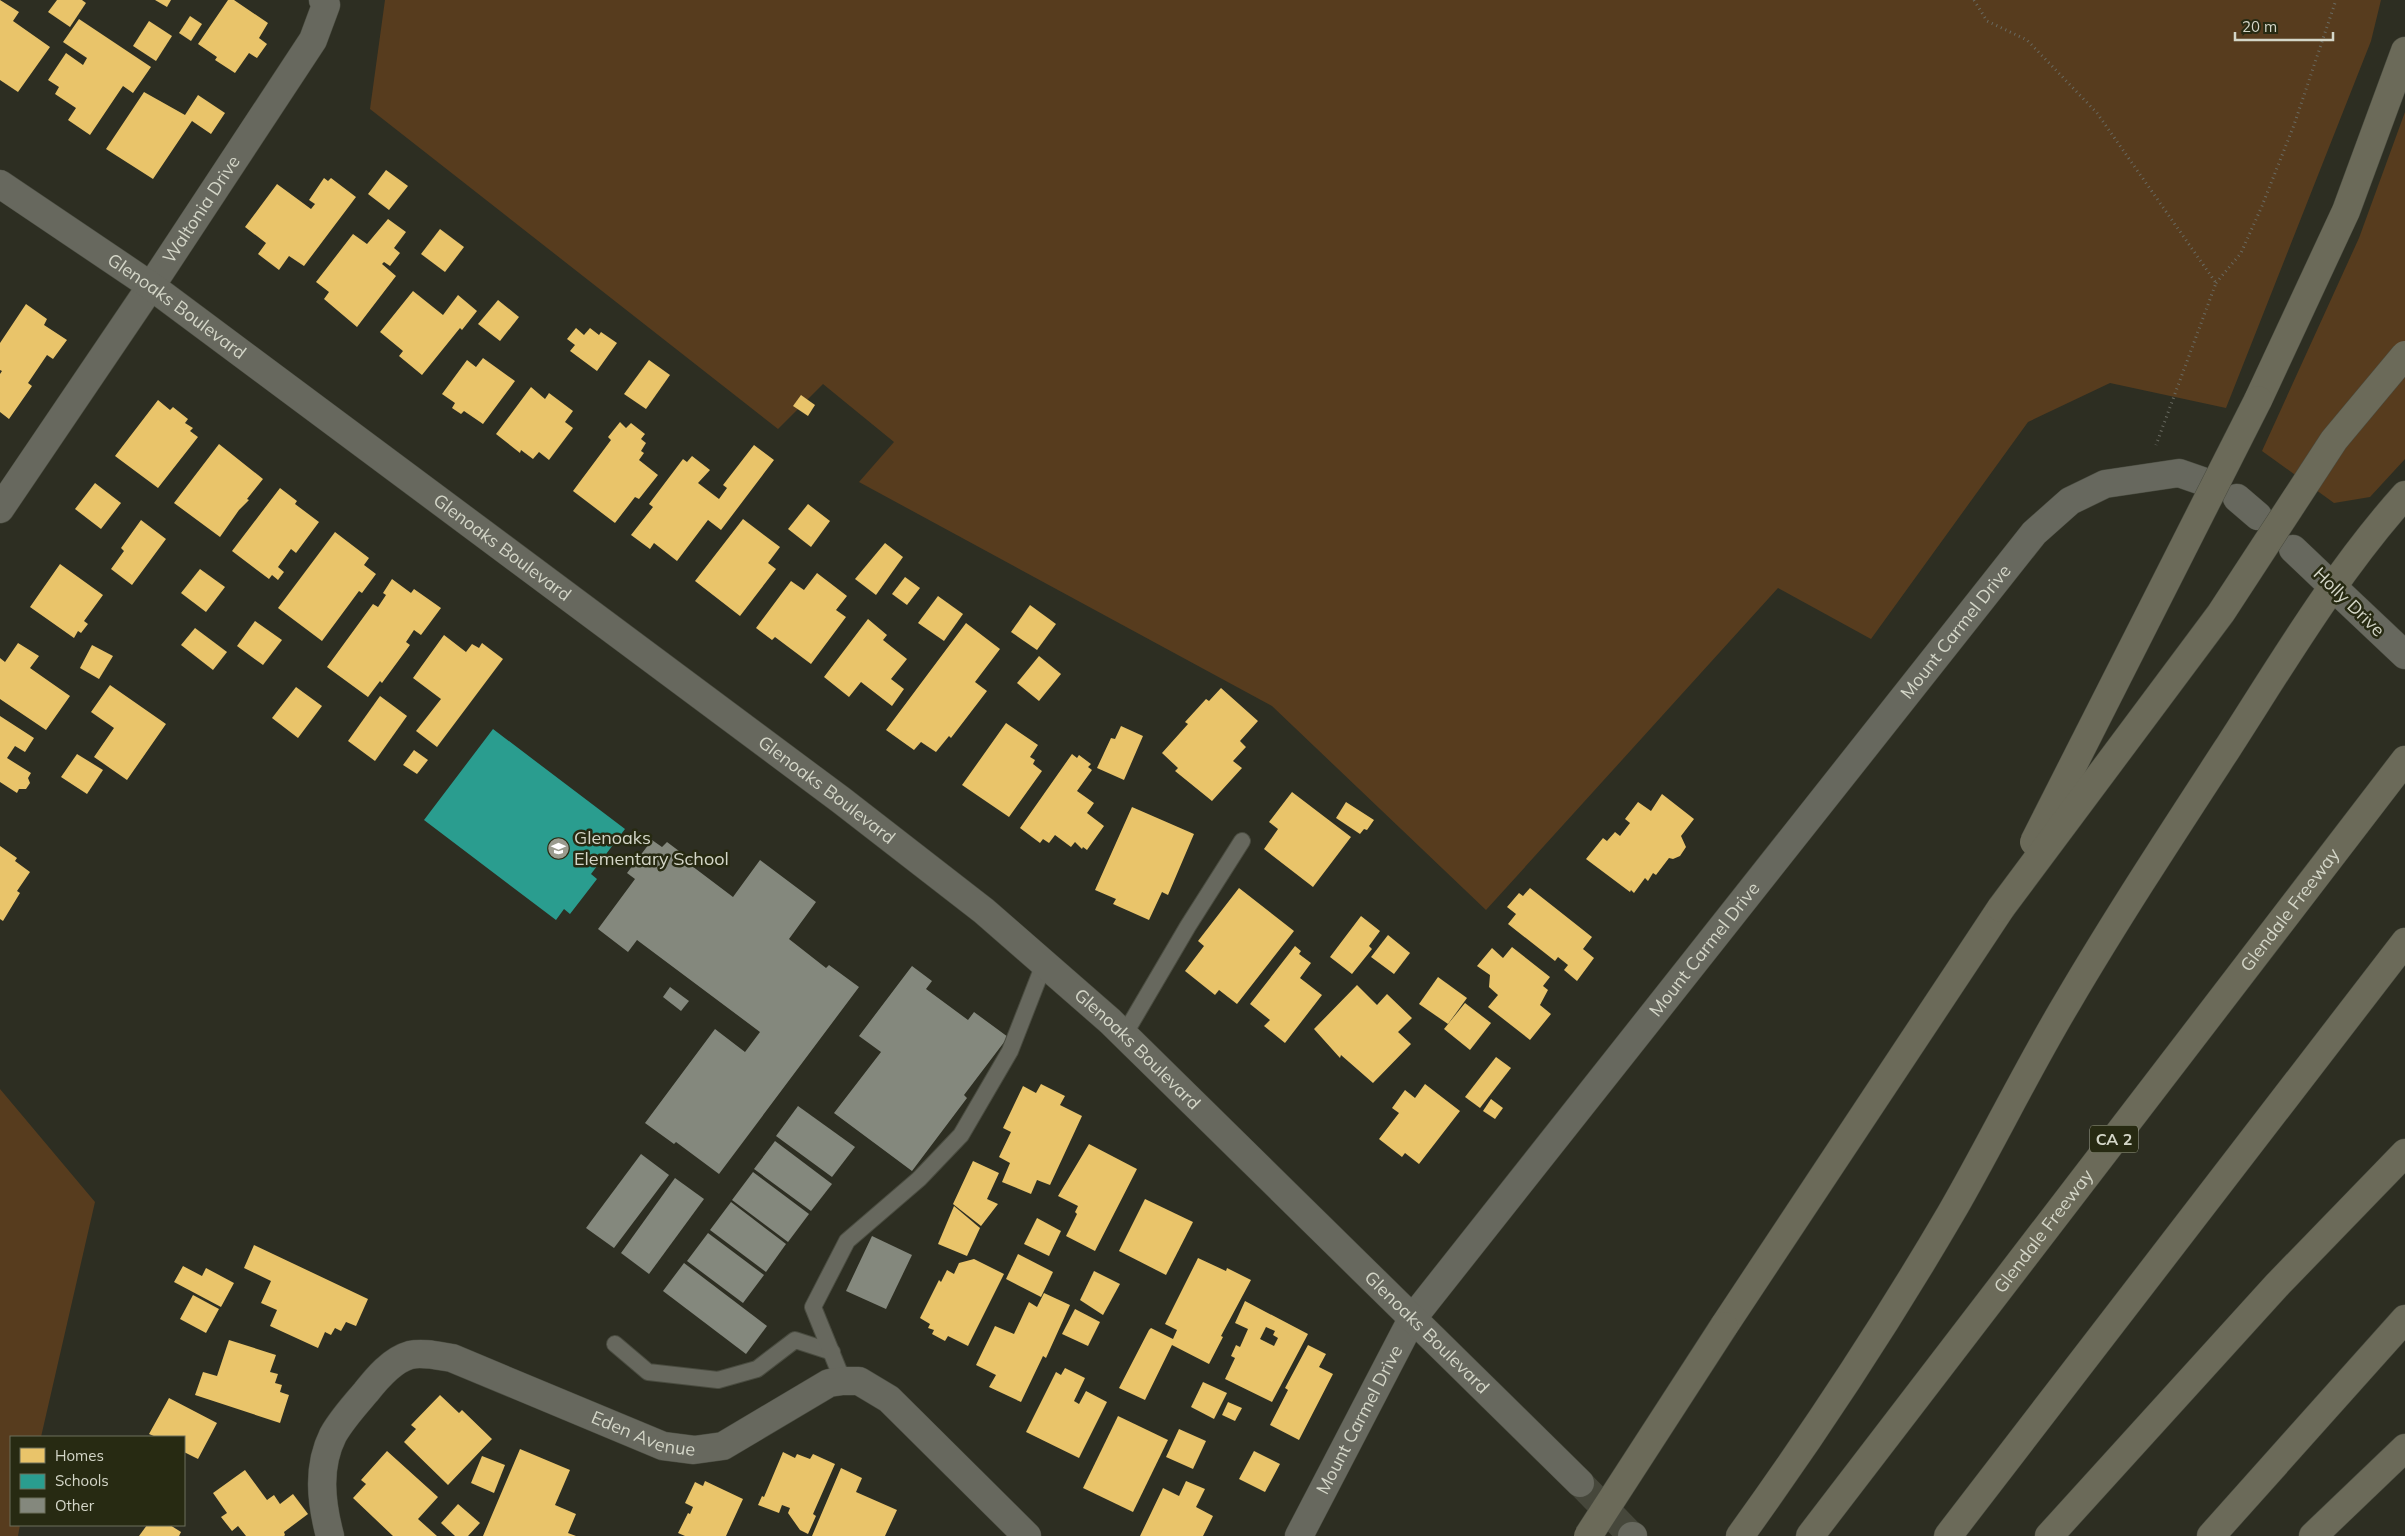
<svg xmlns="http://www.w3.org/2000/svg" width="2405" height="1536" viewBox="0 0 2405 1536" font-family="Mulish,sans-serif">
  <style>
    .green { fill: #573c1e }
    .homes { fill: #e9c46a; fill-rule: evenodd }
    .schools { fill: #2a9d8f }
    .building { fill: #84887d }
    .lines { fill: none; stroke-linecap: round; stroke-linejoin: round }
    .tertiary-tunnel { stroke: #46473b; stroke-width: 28; stroke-dasharray: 28 14; stroke-linecap: butt }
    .service-casing { stroke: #4a4c40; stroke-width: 18 }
    .minor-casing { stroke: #4a4c40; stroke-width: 29 }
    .tertiary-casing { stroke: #4a4c40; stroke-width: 29 }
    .secondary-casing { stroke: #4a4c40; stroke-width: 29 }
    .motorway-casing { stroke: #4a4c40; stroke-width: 29 }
    .path { stroke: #696a61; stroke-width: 3; stroke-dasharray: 1 4; stroke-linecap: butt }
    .service { stroke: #67685e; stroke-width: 16 }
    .minor { stroke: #67685e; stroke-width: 28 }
    .tertiary { stroke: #67685e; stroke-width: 28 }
    .secondary { stroke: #67685e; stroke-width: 28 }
    .motorway { stroke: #6b6a59; stroke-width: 28 }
    .motorway-bridge-casing { stroke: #4a4c40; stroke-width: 29; stroke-linecap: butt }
    .motorway-bridge { stroke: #6b6a59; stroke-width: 28 }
    .labels { text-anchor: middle; stroke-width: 5; stroke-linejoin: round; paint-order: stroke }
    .shield { fill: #272a12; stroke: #a0a291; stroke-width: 1 }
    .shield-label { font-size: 16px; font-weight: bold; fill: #d4d6c8 }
    .street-label { font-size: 18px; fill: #d4d6c8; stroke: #272a12 }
    .poi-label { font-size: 18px; fill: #d4d6c8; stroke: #272a12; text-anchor: start }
  </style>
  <rect width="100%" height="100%" fill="#2d2e22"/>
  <!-- green -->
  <g class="green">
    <polygon points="385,0 2381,0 2371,41 2226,408 2110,383 2028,422 1871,639 1778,588 1486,910 1272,706 859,482 894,442 823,384 778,429 370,109"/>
    <polygon points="2405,112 2405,459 2370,497 2334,503 2262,451 2359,238"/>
    <polygon points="0,1089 95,1202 41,1437 11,1437 11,1525 20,1525 18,1536 0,1536"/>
  </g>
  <!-- homes -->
  <g class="homes">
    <polygon points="0,0 19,12 13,21 50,47 18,92 0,80"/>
    <polygon points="57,0 82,0 86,3 70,27 48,12"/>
    <polygon points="155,0 171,0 167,7"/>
    <polygon points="228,0 234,0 268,23 259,38 267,44 257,58 249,53 235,73 215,60 217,57 198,44"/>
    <polygon points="190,16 202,24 191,41 179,33"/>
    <polygon points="79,19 151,67 133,93 123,86 90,135 68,120 76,108 55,94 59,87 48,80 66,53 83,65 87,58 63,42"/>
    <polygon points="149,21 172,36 156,61 133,46"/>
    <polygon points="144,92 185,115 198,95 225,113 211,134 192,121 153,179 106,149"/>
    <polygon points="386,170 408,186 389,210 368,194"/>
    <polygon points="324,178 328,181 331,178 356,197 304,266 289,256 279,270 258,254 266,243 245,227 277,184 311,209 315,204 309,200"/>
    <polygon points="388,219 406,232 394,248 400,253 390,266 384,262 382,264 396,276 357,327 324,299 329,292 316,282 353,234 367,244"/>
    <polygon points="440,229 464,247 445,272 421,254"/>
    <polygon points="413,291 443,315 458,295 477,311 462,330 460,328 422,375 399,356 403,351 380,332"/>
    <polygon points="498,300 519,317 500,341 478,324"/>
    <polygon points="26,304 47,319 44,325 67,340 53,359 47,355 28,383 32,386 9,419 0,412 0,374 2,371 0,370 0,343"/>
    <polygon points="576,328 584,335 590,328 599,335 601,332 617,343 597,371 570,351 575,345 567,339"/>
    <polygon points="483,358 515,381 483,424 464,411 461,414 452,408 455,403 442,394 467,360 476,367"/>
    <polygon points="649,360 670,375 646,409 624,394"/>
    <polygon points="531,387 545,399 549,393 573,411 565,422 573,428 549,460 539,452 533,459 521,450 520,453 496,434"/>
    <polygon points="801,395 815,405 808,416 793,406"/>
    <polygon points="158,400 170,410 173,407 188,419 185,423 193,428 190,431 198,437 158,488 115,456"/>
    <polygon points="620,422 626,428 631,423 645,434 641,439 646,443 641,451 644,453 639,460 658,475 639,499 635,497 615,523 573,491 611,440 608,437"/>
    <polygon points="219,444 263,479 247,499 249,500 239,510 220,537 174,503"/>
    <polygon points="754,445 774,460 721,530 708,520 677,561 654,543 650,549 631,535 653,507 649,504 683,459 687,462 692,456 710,470 698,483 719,499 727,488 723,485"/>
    <polygon points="95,483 121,503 101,529 75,509"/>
    <polygon points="280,488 297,501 295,504 319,522 296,553 291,549 278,567 284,572 278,580 272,575 269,579 232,551"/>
    <polygon points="808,504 830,521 811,547 788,529"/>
    <polygon points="743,519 780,547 768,563 776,569 740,616 695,581"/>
    <polygon points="141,520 166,539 132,585 111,569 124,551 121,548"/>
    <polygon points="335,532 369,558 364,565 376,574 362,593 359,591 322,641 278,608"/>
    <polygon points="885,543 903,557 876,595 855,579"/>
    <polygon points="60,564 103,595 84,621 88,624 81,633 78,631 74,638 30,607"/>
    <polygon points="200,569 225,587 206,612 181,593"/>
    <polygon points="817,573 847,596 836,610 846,617 811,664 775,637 772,640 756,628 791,581 804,590"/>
    <polygon points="905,577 920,588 907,605 892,594"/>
    <polygon points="392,579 411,593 414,589 441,608 421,635 414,630 406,642 410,645 382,683 380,681 368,697 327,667 373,604 378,607 386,595 383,593"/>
    <polygon points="938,596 963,614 944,641 918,623"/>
    <polygon points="1030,605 1056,624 1037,650 1011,632"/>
    <polygon points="868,619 887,635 883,640 907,659 891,679 904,689 892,706 861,682 849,697 824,677"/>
    <polygon points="255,621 282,640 263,665 237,646"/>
    <polygon points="966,623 1000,649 975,682 987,691 951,738 949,736 936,752 921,742 914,750 886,730"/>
    <polygon points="195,628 227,652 213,670 181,645"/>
    <polygon points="444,635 466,652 472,644 479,648 482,643 503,659 437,747 416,731 441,699 413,678"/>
    <polygon points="18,643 39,656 30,668 70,696 46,730 0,699 0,658 5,662"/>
    <polygon points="92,645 113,656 99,679 80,668"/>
    <polygon points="1039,656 1061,674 1039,701 1017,683"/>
    <polygon points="110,685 166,724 127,780 94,757 114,728 91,712"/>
    <polygon points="296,687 322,706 298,738 272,718"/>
    <polygon points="1221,688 1258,721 1240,741 1246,747 1233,761 1242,768 1212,801 1175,771 1178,768 1162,753 1188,724 1185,722 1206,699 1209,701"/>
    <polygon points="380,696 407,716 375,761 348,741"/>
    <polygon points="0,716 34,738 25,752 15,746 7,758 31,773 28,778 30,783 26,789 19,789 17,793 0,782"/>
    <polygon points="1006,723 1038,745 1030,757 1035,760 1033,764 1042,771 1009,817 962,785"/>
    <polygon points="1121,726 1143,736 1124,780 1097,768 1111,738 1115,739"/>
    <polygon points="414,750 428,760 417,774 403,765"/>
    <polygon points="77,754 103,770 87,794 61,777"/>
    <polygon points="1072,754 1077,758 1079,755 1091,764 1088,767 1092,770 1077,791 1094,803 1087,813 1104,826 1087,850 1083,847 1082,849 1075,842 1071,847 1055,835 1049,843 1043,839 1040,843 1020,828"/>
    <polygon points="1292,792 1351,837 1313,887 1264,849 1278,829 1269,822"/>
    <polygon points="1662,794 1694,819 1681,836 1686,847 1680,856 1673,859 1669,858 1656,875 1653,873 1648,881 1645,878 1634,893 1631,890 1630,892 1586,859 1603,838 1607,841 1615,832 1620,836 1630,823 1625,819 1638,802 1651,811"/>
    <polygon points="1346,802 1374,820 1367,830 1364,829 1360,834 1336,818"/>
    <polygon points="1132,807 1194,834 1168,895 1162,892 1149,920 1113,904 1116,899 1095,890"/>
    <polygon points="0,846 17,858 15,861 30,872 17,891 20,893 3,921 0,919"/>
    <polygon points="1239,888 1294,931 1237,1004 1219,990 1215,995 1185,971 1204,946 1198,941"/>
    <polygon points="1530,888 1592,937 1583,949 1594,958 1577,981 1564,970 1568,965 1558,957 1555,961 1508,924 1516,914 1507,907 1519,893 1523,896"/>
    <polygon points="1361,916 1380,931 1369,946 1372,949 1352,974 1330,957"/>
    <polygon points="1388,935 1410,953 1394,974 1371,957"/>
    <polygon points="1295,946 1301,951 1299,954 1311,963 1300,978 1322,995 1285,1043 1264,1026 1270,1020 1250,1004"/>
    <polygon points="1512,947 1550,977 1543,986 1548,990 1540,1005 1551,1014 1530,1040 1488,1007 1498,995 1489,987 1490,975 1477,966 1492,948 1503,958"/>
    <polygon points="1438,977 1467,998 1448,1024 1419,1004"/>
    <polygon points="1357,985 1377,1005 1387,994 1412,1018 1398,1032 1411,1044 1373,1083 1341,1055 1340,1058 1314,1029"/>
    <polygon points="1465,1003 1491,1023 1470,1050 1444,1029"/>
    <polygon points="1496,1057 1511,1068 1480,1108 1465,1097"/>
    <polygon points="1041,1084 1065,1096 1060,1105 1082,1116 1050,1185 1037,1180 1031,1194 1002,1182 1010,1163 999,1157 1011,1132 1003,1128 1023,1086 1036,1093"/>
    <polygon points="1425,1084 1460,1111 1419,1164 1405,1153 1402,1157 1379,1139 1399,1113 1392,1108 1405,1090 1415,1098"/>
    <polygon points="1491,1099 1503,1108 1495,1119 1483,1111"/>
    <polygon points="1089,1144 1137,1169 1095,1251 1066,1236 1077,1214 1075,1212 1078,1206 1058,1196"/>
    <polygon points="973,1161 999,1173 987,1199 998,1204 981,1226 953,1204"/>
    <polygon points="1145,1199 1193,1222 1166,1275 1119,1251"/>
    <polygon points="954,1206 980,1228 967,1256 938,1244"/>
    <polygon points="1037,1218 1061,1231 1049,1256 1024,1244"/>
    <polygon points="254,1245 368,1299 356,1326 346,1322 341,1331 335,1328 331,1335 325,1332 318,1348 270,1326 277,1310 261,1303 271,1281 244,1268"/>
    <polygon points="1018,1254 1053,1272 1041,1297 1006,1279"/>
    <polygon points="1198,1258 1226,1271 1227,1268 1251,1280 1221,1336 1223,1337 1209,1364 1172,1345 1145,1400 1119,1388 1149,1330 1151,1328 1173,1339 1177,1330 1165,1324"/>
    <polygon points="974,1259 1004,1274 968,1346 948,1336 945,1341 932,1334 934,1330 928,1328 930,1324 920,1318 939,1280 941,1282 947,1270 954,1274 959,1263"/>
    <polygon points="183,1266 202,1276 206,1268 234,1283 221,1307 174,1282"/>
    <polygon points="1094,1271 1120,1284 1103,1315 1080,1300"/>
    <polygon points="1044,1293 1070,1305 1046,1358 1043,1356 1021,1402 989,1387 996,1375 976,1365 995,1326 1014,1334 1029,1302 1037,1307"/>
    <polygon points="193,1295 219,1309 206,1333 180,1319"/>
    <path d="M1245,1301L1308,1334L1272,1402L1225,1379L1235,1358L1231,1356L1236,1345L1240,1347L1248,1329L1235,1323ZM1266,1327L1275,1331L1273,1335L1278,1338L1274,1346L1260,1339Z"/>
    <polygon points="1075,1309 1100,1322 1088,1346 1062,1334"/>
    <polygon points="229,1340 276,1355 270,1372 278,1374 275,1383 282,1385 280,1392 289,1395 280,1423 195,1395 203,1372 217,1376"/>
    <polygon points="1308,1345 1326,1354 1319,1367 1333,1374 1299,1440 1270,1425 1288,1390 1285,1388"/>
    <polygon points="1065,1368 1085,1378 1074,1401 1079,1404 1086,1391 1107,1402 1079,1458 1026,1432 1056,1372 1061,1375"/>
    <polygon points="1203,1382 1227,1393 1214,1419 1191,1407"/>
    <polygon points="440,1395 459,1413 462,1410 492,1439 448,1485 404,1442 416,1429 411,1425"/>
    <polygon points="169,1398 217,1423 198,1459 184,1452 184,1437 156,1437 149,1434"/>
    <polygon points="1228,1402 1242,1408 1235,1421 1222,1415"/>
    <polygon points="1118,1416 1168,1440 1133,1512 1083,1488"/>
    <polygon points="1179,1429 1206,1441 1193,1469 1166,1457"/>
    <polygon points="520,1449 570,1470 555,1505 576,1514 568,1533 576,1536 483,1536"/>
    <polygon points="387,1451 438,1497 418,1519 437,1536 393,1536 353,1498 366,1484 361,1480"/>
    <polygon points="1254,1451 1280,1464 1265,1492 1239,1479"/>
    <polygon points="783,1452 795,1458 797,1454 810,1459 813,1454 835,1464 813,1514 816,1516 808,1534 800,1530 788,1513 790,1508 782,1505 779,1513 758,1505 762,1496 764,1497"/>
    <polygon points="482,1456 505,1465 494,1493 471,1483"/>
    <polygon points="841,1468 862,1478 856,1492 897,1510 885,1536 812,1536"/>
    <polygon points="245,1470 267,1500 274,1495 280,1504 293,1494 308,1514 284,1532 285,1535 284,1536 246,1536 238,1526 232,1531 221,1517 227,1513 213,1493"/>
    <polygon points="705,1481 743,1499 726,1536 685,1536 678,1533 688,1513 690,1514 693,1507 685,1503 695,1482 703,1486"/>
    <polygon points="1186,1481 1205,1489 1196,1507 1213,1516 1203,1536 1140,1536 1163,1488 1179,1496"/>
    <polygon points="458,1504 480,1523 468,1536 455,1536 441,1523"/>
    <polygon points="147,1525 170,1525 181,1532 179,1536 139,1536"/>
  </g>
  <!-- schools -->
  <polygon class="schools" points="493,729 625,829 591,874 597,879 570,914 564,909 556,920 424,820"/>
  <!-- building -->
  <g class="building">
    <polygon points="652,840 662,847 667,842 695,863 692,866 733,897 760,860 816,902 789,939 826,968 829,965 859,987 719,1174 676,1142 674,1144 645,1123 715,1029 745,1052 760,1032 637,940 628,952 598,929 635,879 627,873"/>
    <polygon points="912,966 932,981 926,989 968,1020 974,1012 1008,1037 964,1095 967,1098 912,1171 834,1113 881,1052 859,1036"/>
    <polygon points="670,987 689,1001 681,1011 663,997"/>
    <polygon points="798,1106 855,1147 832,1177 776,1136"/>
    <polygon points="775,1141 832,1184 811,1211 754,1169"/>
    <polygon points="641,1154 669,1175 614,1248 586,1228"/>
    <polygon points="753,1172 809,1214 788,1242 732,1200"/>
    <polygon points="675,1178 704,1199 649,1274 621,1253"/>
    <polygon points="731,1202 786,1244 766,1272 710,1230"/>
    <polygon points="708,1233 764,1275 743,1303 687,1261"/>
    <polygon points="872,1236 912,1255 886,1309 846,1291"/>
    <polygon points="684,1263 767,1326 746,1354 663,1291"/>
  </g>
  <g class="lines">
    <!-- tertiary-tunnel -->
    <polyline class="tertiary-tunnel" points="1580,1483 1632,1536"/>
    <defs>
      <g id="service">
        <polyline points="1124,1035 1188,926 1242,841"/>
        <polyline points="615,1344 648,1372 718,1380 757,1369 795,1340 832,1352"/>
        <polyline points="843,1381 813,1307 847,1241 919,1179 961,1135 1010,1051 1044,964"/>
      </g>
      <g id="minor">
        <path id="s1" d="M0,509L151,286L313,40L326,5L323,0"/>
        <path id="s2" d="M330,1536C321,1502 317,1467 333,1435C342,1419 355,1405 366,1392C377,1378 392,1360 410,1355C423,1352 439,1356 452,1358L663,1446L694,1450L723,1446L829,1383L843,1381H859L889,1399L1027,1536"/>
        <path id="s3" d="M1299,1536L1412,1319L2034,533L2070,501L2105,484L2179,473L2202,481"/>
      </g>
      <g id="tertiary">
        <path id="s4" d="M0,184L151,286L841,800L984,911L1110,1021L1580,1483"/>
        <polyline points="2237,498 2258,516"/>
        <polyline points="2293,549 2333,587"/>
        <polyline points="1632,1536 1633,1536"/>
      </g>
      <polyline id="secondary" points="2333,587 2405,655"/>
      <g id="motorway">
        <polyline points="2258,400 2346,211 2405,51"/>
        <polyline points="1724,1326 2001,908"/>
        <path d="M1740,1536C1815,1432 1886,1324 1951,1213C1991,1144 2026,1071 2068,1001C2118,916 2173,832 2227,749C2283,662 2336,572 2405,495"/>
        <path id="s5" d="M1810,1536L2405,760"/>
        <polyline points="1948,1536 2405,942"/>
        <polyline points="2049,1536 2278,1284 2405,1153"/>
        <polyline points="2211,1536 2405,1319"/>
        <polyline points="2313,1536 2405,1448"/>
      </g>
    </defs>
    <!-- service casing -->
    <use href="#service" class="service-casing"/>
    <!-- minor casing -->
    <use href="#minor" class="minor-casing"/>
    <!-- tertiary casing -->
    <use href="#tertiary" class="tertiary-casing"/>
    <!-- secondary casing -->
    <use href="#secondary" class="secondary-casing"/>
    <!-- motorway casing -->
    <use href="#motorway" class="motorway-casing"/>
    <!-- path -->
    <g class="path">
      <polyline points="1974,0 1987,21 2027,40 2097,113 2216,283 2156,445"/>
      <polyline points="2216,283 2241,253 2262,206 2294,125 2336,0"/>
    </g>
    <!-- service -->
    <use href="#service" class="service"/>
    <!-- minor -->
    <use href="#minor" class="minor"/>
    <!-- tertiary -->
    <use href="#tertiary" class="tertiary"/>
    <!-- secondary -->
    <use href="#secondary" class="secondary"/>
    <!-- motorway -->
    <use href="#motorway" class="motorway"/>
    <defs>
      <g id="motorway-bridge">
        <polyline points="2034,842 2258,400"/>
        <polyline points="2001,908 2221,613 2334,440 2405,355"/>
        <polyline points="1588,1536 1724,1326"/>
      </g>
    </defs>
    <!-- motorway-bridge casing -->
    <use href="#motorway-bridge" class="motorway-bridge-casing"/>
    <!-- motorway-bridge -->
    <use href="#motorway-bridge" class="motorway-bridge"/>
  </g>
  <!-- icons -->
  <defs>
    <symbol id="school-disc" viewBox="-11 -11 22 22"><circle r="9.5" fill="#9a9b8e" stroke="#272a12"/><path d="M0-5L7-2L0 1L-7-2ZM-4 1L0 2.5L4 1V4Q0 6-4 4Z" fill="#fff"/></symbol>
  </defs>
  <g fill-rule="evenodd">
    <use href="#school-disc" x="546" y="836" width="25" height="25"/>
  </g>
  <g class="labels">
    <!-- shield labels -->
    <rect class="shield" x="2090" y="1125.5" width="48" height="27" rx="4"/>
    <g class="shield-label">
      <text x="2114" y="1145">CA 2</text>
    </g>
    <!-- street labels -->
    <g class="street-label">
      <text dy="6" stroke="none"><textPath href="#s1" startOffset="361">Waltonia Drive</textPath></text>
      <text dy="6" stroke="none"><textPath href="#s4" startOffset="215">Glenoaks Boulevard</textPath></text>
      <text dy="6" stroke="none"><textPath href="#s4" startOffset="620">Glenoaks Boulevard</textPath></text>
      <text transform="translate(2349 602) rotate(44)" y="6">Holly Drive</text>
      <text dy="6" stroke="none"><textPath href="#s3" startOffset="1121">Mount Carmel Drive</textPath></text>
      <text dy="6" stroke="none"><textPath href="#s4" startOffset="1025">Glenoaks Boulevard</textPath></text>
      <text dy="6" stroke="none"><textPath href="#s5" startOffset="789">Glendale Freeway</textPath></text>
      <text dy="6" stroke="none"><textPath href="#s3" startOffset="716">Mount Carmel Drive</textPath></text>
      <text dy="6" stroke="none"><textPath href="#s4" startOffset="1430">Glenoaks Boulevard</textPath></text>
      <text dy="6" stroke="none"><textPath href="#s5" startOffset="384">Glendale Freeway</textPath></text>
      <text dy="6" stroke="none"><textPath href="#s4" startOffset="1835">Glenoaks Boulevard</textPath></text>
      <text dy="6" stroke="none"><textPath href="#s3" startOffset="131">Mount Carmel Drive</textPath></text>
      <text dy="6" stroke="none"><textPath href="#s2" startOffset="465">Eden Avenue</textPath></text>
    </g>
    <!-- poi labels -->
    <g class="poi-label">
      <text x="574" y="844">Glenoaks<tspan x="574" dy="21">Elementary School</tspan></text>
    </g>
  </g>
  <!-- legend -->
  <rect x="10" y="1436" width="175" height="90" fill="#272a12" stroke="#6c6f5b"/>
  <rect x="20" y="1448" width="25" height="15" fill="#e9c46a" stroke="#6c6f5b"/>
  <text x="55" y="1461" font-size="15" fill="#d4d6c8">Homes</text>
  <rect x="20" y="1474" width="25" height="15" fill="#2a9d8f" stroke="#6c6f5b"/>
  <text x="55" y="1486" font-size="15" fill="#d4d6c8">Schools</text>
  <rect x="20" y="1498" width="25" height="15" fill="#84887d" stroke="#6c6f5b"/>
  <text x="55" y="1511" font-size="15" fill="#d4d6c8">Other</text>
  <!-- scale -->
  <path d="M2235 32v8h98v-8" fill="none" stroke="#d4d6c8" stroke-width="2.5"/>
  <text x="2242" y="32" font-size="15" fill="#d4d6c8" stroke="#272a12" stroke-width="4" paint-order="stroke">20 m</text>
</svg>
